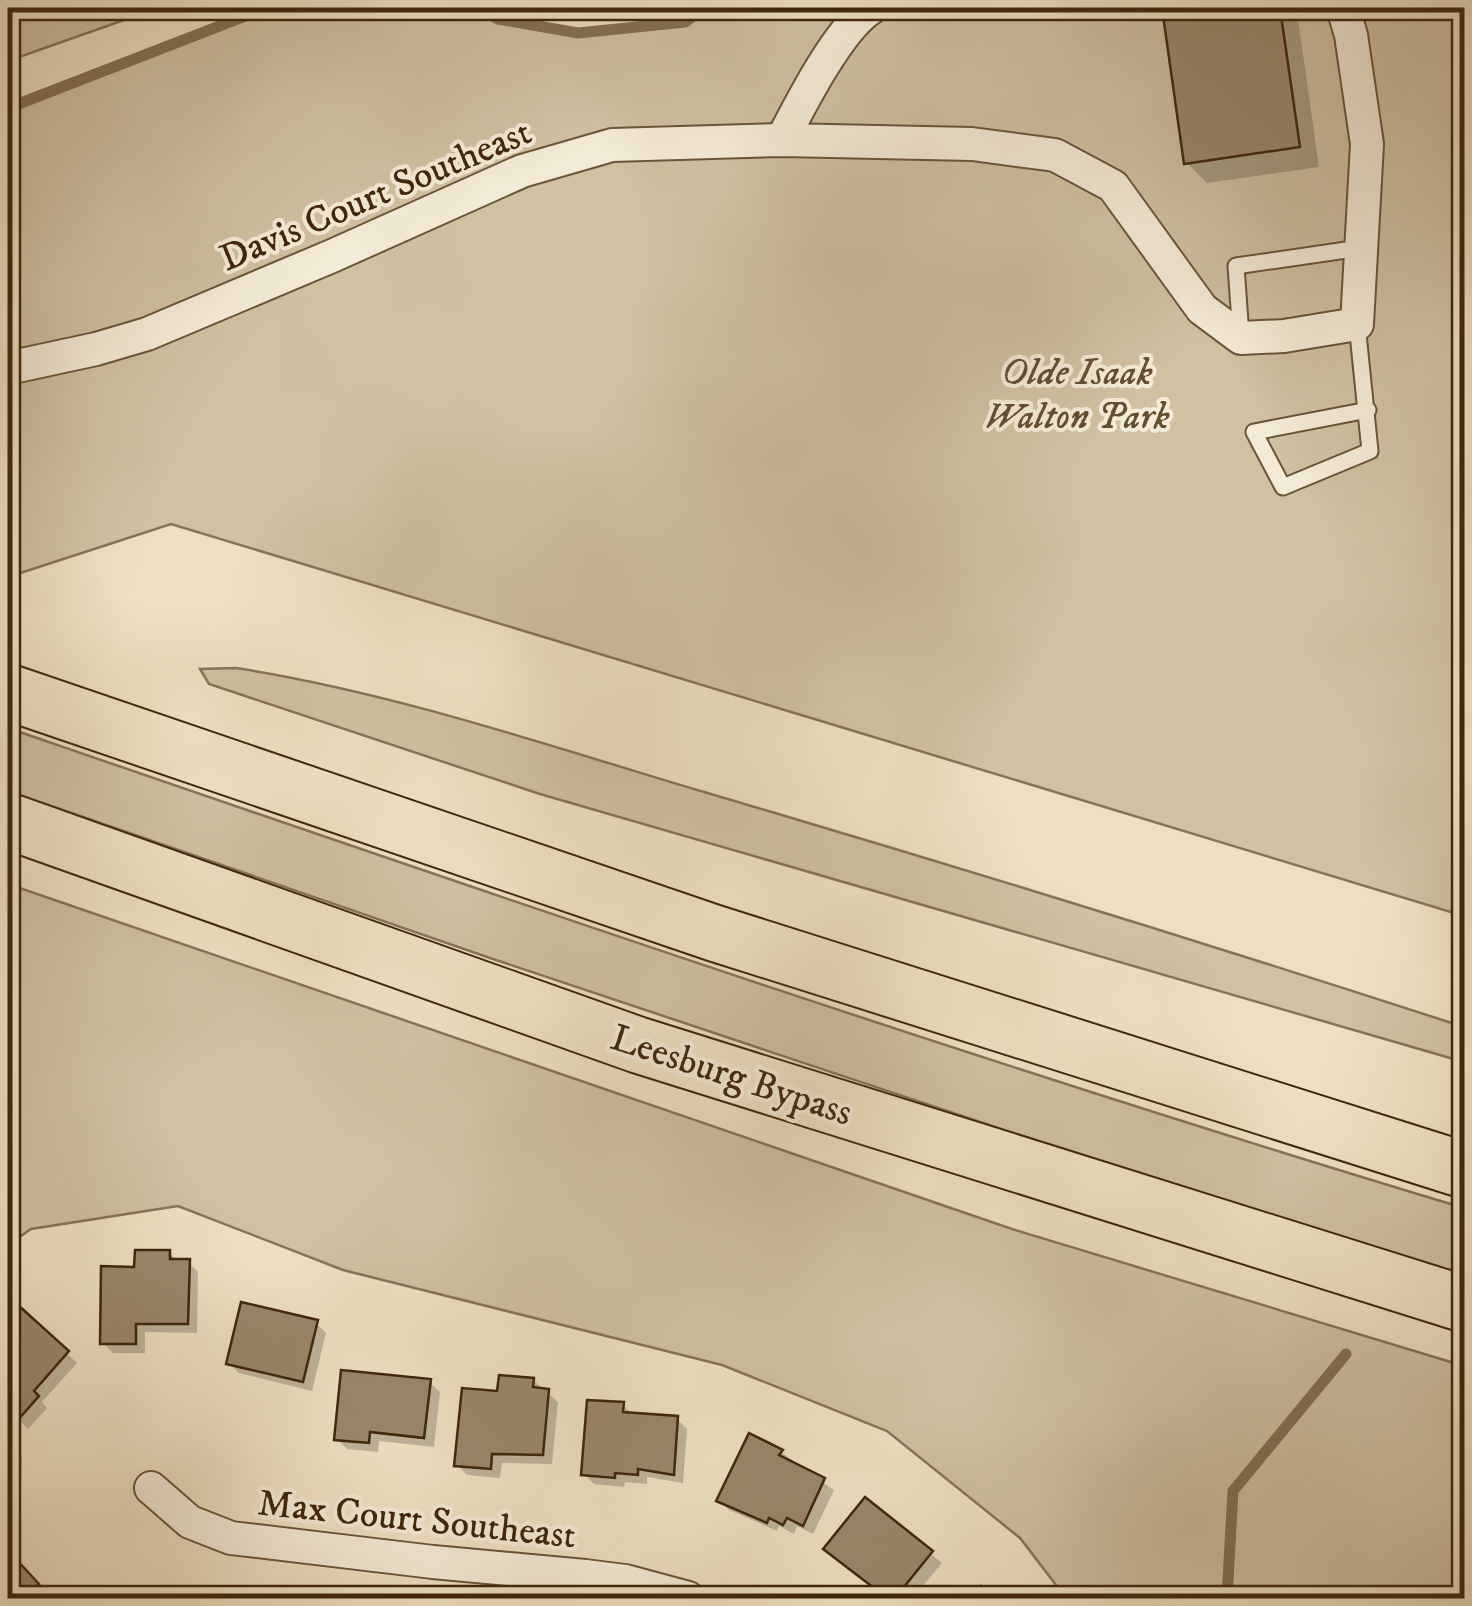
<svg xmlns="http://www.w3.org/2000/svg" width="1472" height="1606" viewBox="0 0 1472 1606" font-family="'IM FELL DW Pica',serif">
  <style>
    .green { fill: #cfc1a2; stroke: #877457; stroke-width: 2.5 }
    .shadow { fill: #0003 }
    .lines { fill: none; stroke-linecap: round; stroke-linejoin: round }
    .stream { stroke: #847053; stroke-width: 11 }
    .building { fill: #99876a; stroke: #3f270c; stroke-width: 2.5 }
    .service-casing { stroke: #6a5539; stroke-width: 19 }
    .minor-casing { stroke: #6a5539; stroke-width: 36 }
    .motorway-casing { stroke: #3f270c; stroke-width: 59 }
    .service { stroke: #f3ebd7; stroke-width: 15 }
    .minor { stroke: #f3ebd7; stroke-width: 32 }
    .motorway { stroke: #ede0c1; stroke-width: 55 }
    .labels { text-anchor: middle; stroke-width: 8; stroke-linejoin: round; paint-order: stroke }
    .street-label { font-size: 38px; fill: #3f270c; stroke: #f3ebd7 }
    .park-label { font-size: 38px; font-style: italic; fill: #634e32; stroke: #f3ebd7 }
  </style>
  <rect width="100%" height="100%" fill="#ede0c1"/>
  <filter id="stains"><feTurbulence type="fractalNoise" baseFrequency=".002" numOctaves="4"/><feColorMatrix values="0 0 0 0 .2 0 0 0 0 .09 0 0 0 0 .02 0 0 0 .5 -.17"/></filter>
  <radialGradient id="worn" r=".72"><stop offset=".6" stop-color="#630" stop-opacity="0"/><stop offset="1" stop-color="#630" stop-opacity=".3"/></radialGradient>
  <!-- green -->
  <g class="green">
    <polygon points="8,8 158,8 8,61"/>
    <polygon points="266,8 480,8 498,19 578,33 685,22 704,8 1464,8 1464,916 171,524 8,577 8,108"/>
    <path d="M526,8H638C599,14 565,19 526,8Z"/>
    <path d="M236,668C396,693 549,746 704,792C959,867 1212,945 1464,1027V1062L540,794L209,684L200,669Z"/>
    <path d="M8,728C491,894 975,1061 1464,1208V1275L1127,1171L490,958L8,791Z"/>
    <polygon points="8,884 1012,1229 1464,1366 1464,1598 1066,1598 1020,1538 887,1431 722,1365 343,1270 178,1206 31,1229 8,1245"/>
  </g>
  <!-- shadow -->
  <g class="shadow">
    <polygon points="1164,8 1292,8 1297,12 1319,167 1207,183 1187,163"/>
    <polygon points="169,1253 178,1261 188,1262 198,1272 197,1333 145,1332 145,1353 113,1353 103,1343 137,1269"/>
    <polygon points="18,1308 77,1363 42,1402 47,1408 28,1429 8,1410 8,1320"/>
    <polygon points="316,1323 326,1333 312,1391 239,1373 229,1363"/>
    <polygon points="533,1380 558,1402 552,1464 502,1463 500,1478 467,1475 457,1465 500,1394"/>
    <polygon points="429,1382 440,1392 434,1447 379,1441 378,1452 347,1449 337,1439"/>
    <polygon points="623,1405 633,1415 677,1419 687,1429 683,1483 647,1477 647,1484 625,1482 624,1487 594,1484 584,1474"/>
    <polygon points="8,1445 22,1455 21,1487 10,1486 9,1508"/>
    <polygon points="781,1452 834,1490 813,1534 797,1526 794,1534 779,1526 777,1531 729,1510 719,1500"/>
    <polygon points="865,1500 942,1563 913,1598 888,1598 836,1559"/>
    <polygon points="15,1562 47,1595 44,1598 8,1598 8,1568"/>
  </g>
  <g class="lines">
    <!-- stream -->
    <g class="stream">
      <polyline points="480,8 498,19 578,33 685,22 704,8"/>
      <polyline points="8,108 266,8"/>
      <polyline points="1227,1598 1233,1491 1346,1354"/>
    </g>
  </g>
  <!-- building -->
  <g class="building">
    <polygon points="1162,8 1280,8 1300,147 1184,164"/>
    <polygon points="135,1250 170,1250 170,1259 190,1259 188,1324 136,1324 136,1344 100,1344 101,1266 134,1267"/>
    <polygon points="241,1302 318,1320 303,1382 226,1364"/>
    <polygon points="18,1305 69,1351 34,1391 39,1396 17,1421 8,1412 8,1316"/>
    <polygon points="341,1370 431,1379 424,1438 370,1432 369,1443 334,1440"/>
    <polygon points="499,1375 534,1378 533,1387 549,1389 543,1455 492,1454 491,1469 454,1466 462,1388 497,1391"/>
    <polygon points="587,1400 624,1402 623,1412 678,1416 674,1475 638,1469 638,1475 615,1473 615,1478 581,1475"/>
    <polygon points="749,1433 783,1450 779,1455 825,1478 803,1526 787,1518 783,1525 769,1518 767,1523 716,1501"/>
    <polygon points="8,1442 13,1442 11,1478 8,1478"/>
    <polygon points="865,1497 933,1551 895,1598 887,1598 823,1549"/>
    <polygon points="15,1558 39,1584 35,1587 46,1598 8,1598 8,1565"/>
    <polygon points="981,1586 991,1598 964,1598"/>
  </g>
  <g class="lines">
    <defs>
      <g id="service">
        <polyline points="1357,324 1370,451 1283,487 1254,432 1368,410"/>
        <polyline points="1241,336 1236,266 1360,248"/>
      </g>
      <g id="minor">
        <path d="M782,140C800,105 839,28 871,8"/>
        <polyline points="8,368 96,349 147,334 332,256 522,171 612,145 782,140 972,144 1055,155 1113,186 1202,309 1241,338 1284,336 1357,324 1367,144 1351,35 1343,8"/>
        <polyline points="151,1488 190,1522 231,1538 433,1562 585,1576 625,1581 688,1598"/>
      </g>
      <g id="motorway">
        <polyline points="8,692 714,933 1464,1170"/>
        <polyline points="8,821 638,1045 1464,1304"/>
      </g>
    </defs>
    <!-- service casing -->
    <use href="#service" class="service-casing"/>
    <!-- minor casing -->
    <use href="#minor" class="minor-casing"/>
    <!-- motorway casing -->
    <use href="#motorway" class="motorway-casing"/>
    <!-- service -->
    <use href="#service" class="service"/>
    <!-- minor -->
    <use href="#minor" class="minor"/>
    <!-- motorway -->
    <use href="#motorway" class="motorway"/>
  </g>
  <g class="labels">
    <!-- street labels -->
    <g class="street-label">
      <text transform="translate(375 194) rotate(-23)" y="13">Davis Court Southeast</text>
      <text transform="translate(732 1074) rotate(18)" y="13">Leesburg Bypass</text>
      <text transform="translate(417 1518) rotate(6)" y="13">Max Court Southeast</text>
    </g>
    <!-- park labels -->
    <g class="park-label">
      <text x="1077" y="384">Olde Isaak<tspan x="1077" dy="44">Walton Park</tspan></text>
    </g>
  </g>
  <!-- margin -->
  <rect width="1472" height="1606" fill="none" stroke="#ede0c1" stroke-width="40"/>
  <rect x="10" y="10" width="1452" height="1586" fill="none" stroke="#3f270c" stroke-width="5"/>
  <rect x="20" y="20" width="1432" height="1566" fill="none" stroke="#3f270c" stroke-width="2.5"/>
  <rect width="100%" height="100%" filter="url(#stains)"/>
  <rect width="100%" height="100%" fill="url(#worn)"/>
</svg>
